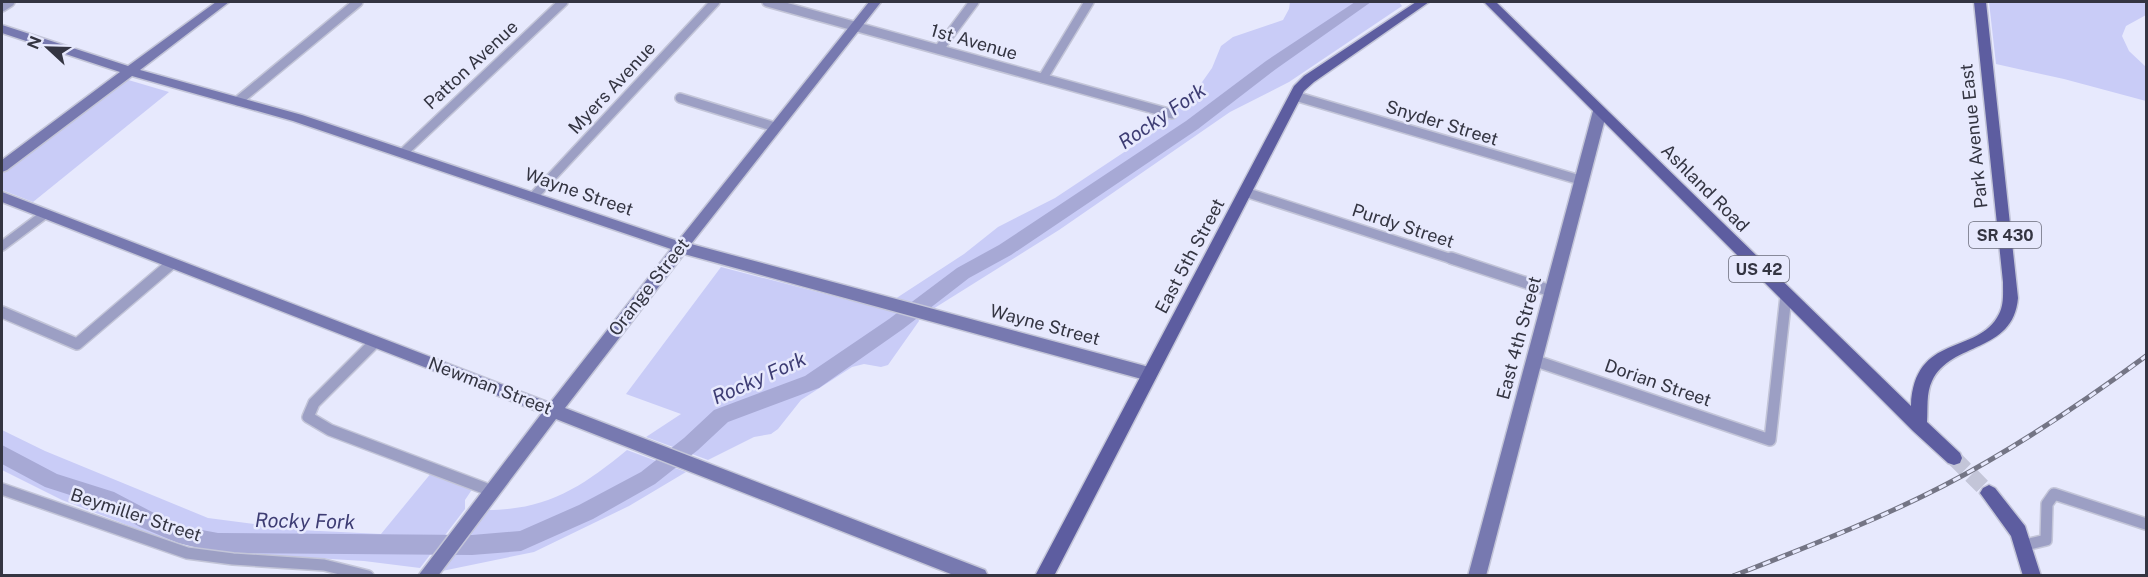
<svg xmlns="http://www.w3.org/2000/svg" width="2148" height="577" viewBox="0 0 2148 577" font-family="'Public Sans',sans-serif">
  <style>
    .green { fill: #c9ccf7 }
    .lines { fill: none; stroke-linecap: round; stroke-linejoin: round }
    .river { fill: #a7a9d5; fill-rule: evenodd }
    .primary-tunnel { stroke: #c3c5d8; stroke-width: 16; stroke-dasharray: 16 8; stroke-linecap: butt }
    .street-far1-casing { stroke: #c3c5d8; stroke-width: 12 }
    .street-casing { stroke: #c3c5d8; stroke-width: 14 }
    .secondary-casing { stroke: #c3c5d8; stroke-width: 3 }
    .primary-casing { stroke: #c3c5d8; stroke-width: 3 }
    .street-far1 { stroke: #9c9fc4; stroke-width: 9 }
    .street { stroke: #9c9fc4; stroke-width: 11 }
    .secondary { fill: #7779b0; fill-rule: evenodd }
    .primary { fill: #5d5da0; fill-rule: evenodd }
    .rail-casing { stroke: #747585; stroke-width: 5 }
    .rail { stroke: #e7e9fd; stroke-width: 3; stroke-dasharray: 8; stroke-linecap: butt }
    .labels { text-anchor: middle; stroke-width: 5; stroke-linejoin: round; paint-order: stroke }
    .shield { fill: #e7e9fd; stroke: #6a6b7a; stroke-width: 1.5 }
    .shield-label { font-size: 16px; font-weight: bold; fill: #343542 }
    .street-label { font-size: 18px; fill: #343542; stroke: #e7e9fd }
    .water-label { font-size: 20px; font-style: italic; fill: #3e3d74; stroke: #e7e9fd }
  </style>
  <rect width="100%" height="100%" fill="#e7e9fd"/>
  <!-- green -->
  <g class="green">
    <polygon points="1290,2 1399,2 1402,6 1289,82 1230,112 1059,230 933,309 895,299 964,254 998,227 1055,198 1153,133 1200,85 1212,68 1221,46 1233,37 1283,20 1289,9"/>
    <polygon points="1989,2 2146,2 2146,15 2126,26 2122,36 2129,51 2146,67 2146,101 2064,79 1996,64"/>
    <polygon points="125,79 169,92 33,202 2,190 2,173"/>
    <polygon points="721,267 918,318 919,321 888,365 881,367 864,364 852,367 801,400 778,429 771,434 754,437 708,460 646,437 681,414 626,394"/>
    <polygon points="2,430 45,451 208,518 300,530 381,534 432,472 473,488 465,500 465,509 420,568 364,561 220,552 161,538 62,500 2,470"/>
    <path d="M627,450L686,472L629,506L534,552L442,571L487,510C547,510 582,487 627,450Z"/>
  </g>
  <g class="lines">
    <!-- river -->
    <polygon class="river" points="1355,2 1371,2 1276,69 1198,129 1011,255 969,278 903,329 819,388 728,422 698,450 655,484 593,519 521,551 472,555 218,553 178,543 140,527 101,505 45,487 2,464 2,445 57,474 114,492 154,513 186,527 218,533 472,535 520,531 579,505 641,472 684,438 714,410 805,376 889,319 957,268 999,245 1186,121 1266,61"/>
    <!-- primary-tunnel -->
    <polyline class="primary-tunnel" points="1954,458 1989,493"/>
    <defs>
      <g id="street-far1">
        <polyline points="767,2 1172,114"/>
        <polyline points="2,7 10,2"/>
        <polyline points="939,49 974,2"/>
        <polyline points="1043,78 1089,2"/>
        <polyline points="1295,96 1580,180"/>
        <polyline points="680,98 775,127"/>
        <polyline points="238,101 358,2"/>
        <polyline points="403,153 563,2"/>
        <polyline points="1245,192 1455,260"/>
        <polyline points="533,197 715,2"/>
        <polyline points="2,246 45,214"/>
      </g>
      <g id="street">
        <polyline points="1451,258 1551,291"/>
        <polyline points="2,312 77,344 171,264"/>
        <polyline points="375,342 314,403 308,417 330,430 492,491"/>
        <polyline points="1533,360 1770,440 1786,296"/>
        <polyline points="2,489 187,553 233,559 324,565 368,576"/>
        <polyline points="2025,545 2046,540 2047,504 2054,494 2146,524"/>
      </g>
      <g id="secondary">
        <polygon points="216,2 229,2 140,70 302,115 678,241 869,2 881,2 691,244 1149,367 1155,369 1157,374 1155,379 1149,381 684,254 565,408 985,570 988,576 956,576 556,419 438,576 418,576 542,413 2,202 2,192 550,403 671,249 293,121 132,76 7,170 2,172 2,160 120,72 2,33 2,25 128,66"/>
        <polygon points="1600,107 1607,111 1486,576 1468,576 1593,111"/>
      </g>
      <g id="primary">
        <polygon points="1416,2 1429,2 1314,82 1304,91 1054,576 1035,576 1294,86 1304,76"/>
        <path d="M1484,2H1496L1911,406C1914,332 1978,356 1999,314C2004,305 2003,293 2003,282L1974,2H1986L2018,298C2013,354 1951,341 1932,381C1926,393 1928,409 1927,422L1960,453L1962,458L1960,463L1954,465L1948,463L1913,431Z"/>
        <polygon points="1989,485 1995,488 2025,526 2041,576 2023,576 2011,536 1980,493 1983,488"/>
      </g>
    </defs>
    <!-- street-far1 casing -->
    <use href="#street-far1" class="street-far1-casing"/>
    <!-- street casing -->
    <use href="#street" class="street-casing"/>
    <!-- secondary casing -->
    <use href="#secondary" class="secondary-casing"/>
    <!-- primary casing -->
    <use href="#primary" class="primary-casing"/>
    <!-- street-far1 -->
    <use href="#street-far1" class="street-far1"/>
    <!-- street -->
    <use href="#street" class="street"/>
    <!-- secondary -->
    <use href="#secondary" class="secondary"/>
    <!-- primary -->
    <use href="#primary" class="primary"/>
    <defs>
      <path id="rail" d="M1733,576C1804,548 1875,521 1943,486C2014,449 2081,404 2146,356"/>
    </defs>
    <!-- rail casing -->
    <use href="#rail" class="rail-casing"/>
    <!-- rail -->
    <use href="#rail" class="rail"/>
  </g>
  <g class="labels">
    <!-- shield labels -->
    <g class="shield">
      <rect x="1969" y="222" width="72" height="26" rx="4.5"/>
      <rect x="1729" y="256" width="60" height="26" rx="4.5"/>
    </g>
    <g class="shield-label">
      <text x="2005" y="241">SR 430</text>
      <text x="1759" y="275">US 42</text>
    </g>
    <!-- street labels -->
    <g class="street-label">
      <text transform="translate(974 42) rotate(16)" y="6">1st Avenue</text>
      <text transform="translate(471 65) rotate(-43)" y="6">Patton Avenue</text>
      <text transform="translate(612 88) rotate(-47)" y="6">Myers Avenue</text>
      <text transform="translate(1442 123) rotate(17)" y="6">Snyder Street</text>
      <text transform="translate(1974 136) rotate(-96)" y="6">Park Avenue East</text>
      <text transform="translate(1705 188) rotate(45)" y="6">Ashland Road</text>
      <text transform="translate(579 192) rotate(19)" y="6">Wayne Street</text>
      <text transform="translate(1403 226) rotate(18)" y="6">Purdy Street</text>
      <text transform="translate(1190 256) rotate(-62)" y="6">East 5th Street</text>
      <text transform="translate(649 287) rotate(-52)" y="6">Orange Street</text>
      <text transform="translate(1045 325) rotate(15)" y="6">Wayne Street</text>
      <text transform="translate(1519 338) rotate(-75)" y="6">East 4th Street</text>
      <text transform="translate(1658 383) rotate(19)" y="6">Dorian Street</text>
      <text transform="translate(490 386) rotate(21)" y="6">Newman Street</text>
      <text transform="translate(136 515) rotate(18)" y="6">Beymiller Street</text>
    </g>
    <!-- water labels -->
    <g class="water-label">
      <text transform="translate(1162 116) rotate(-34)" y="7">Rocky Fork</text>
      <text transform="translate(759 378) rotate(-24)" y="7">Rocky Fork</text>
      <text transform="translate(305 521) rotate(1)" y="7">Rocky Fork</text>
    </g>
  </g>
  <!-- border -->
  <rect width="2148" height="577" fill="none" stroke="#343542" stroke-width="6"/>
  <!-- north arrow -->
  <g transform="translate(48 48) rotate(292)" stroke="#e7e9fd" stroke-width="4.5" paint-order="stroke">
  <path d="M0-4.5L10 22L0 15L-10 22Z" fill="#343542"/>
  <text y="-9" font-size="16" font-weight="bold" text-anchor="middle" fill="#343542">N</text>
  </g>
</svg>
